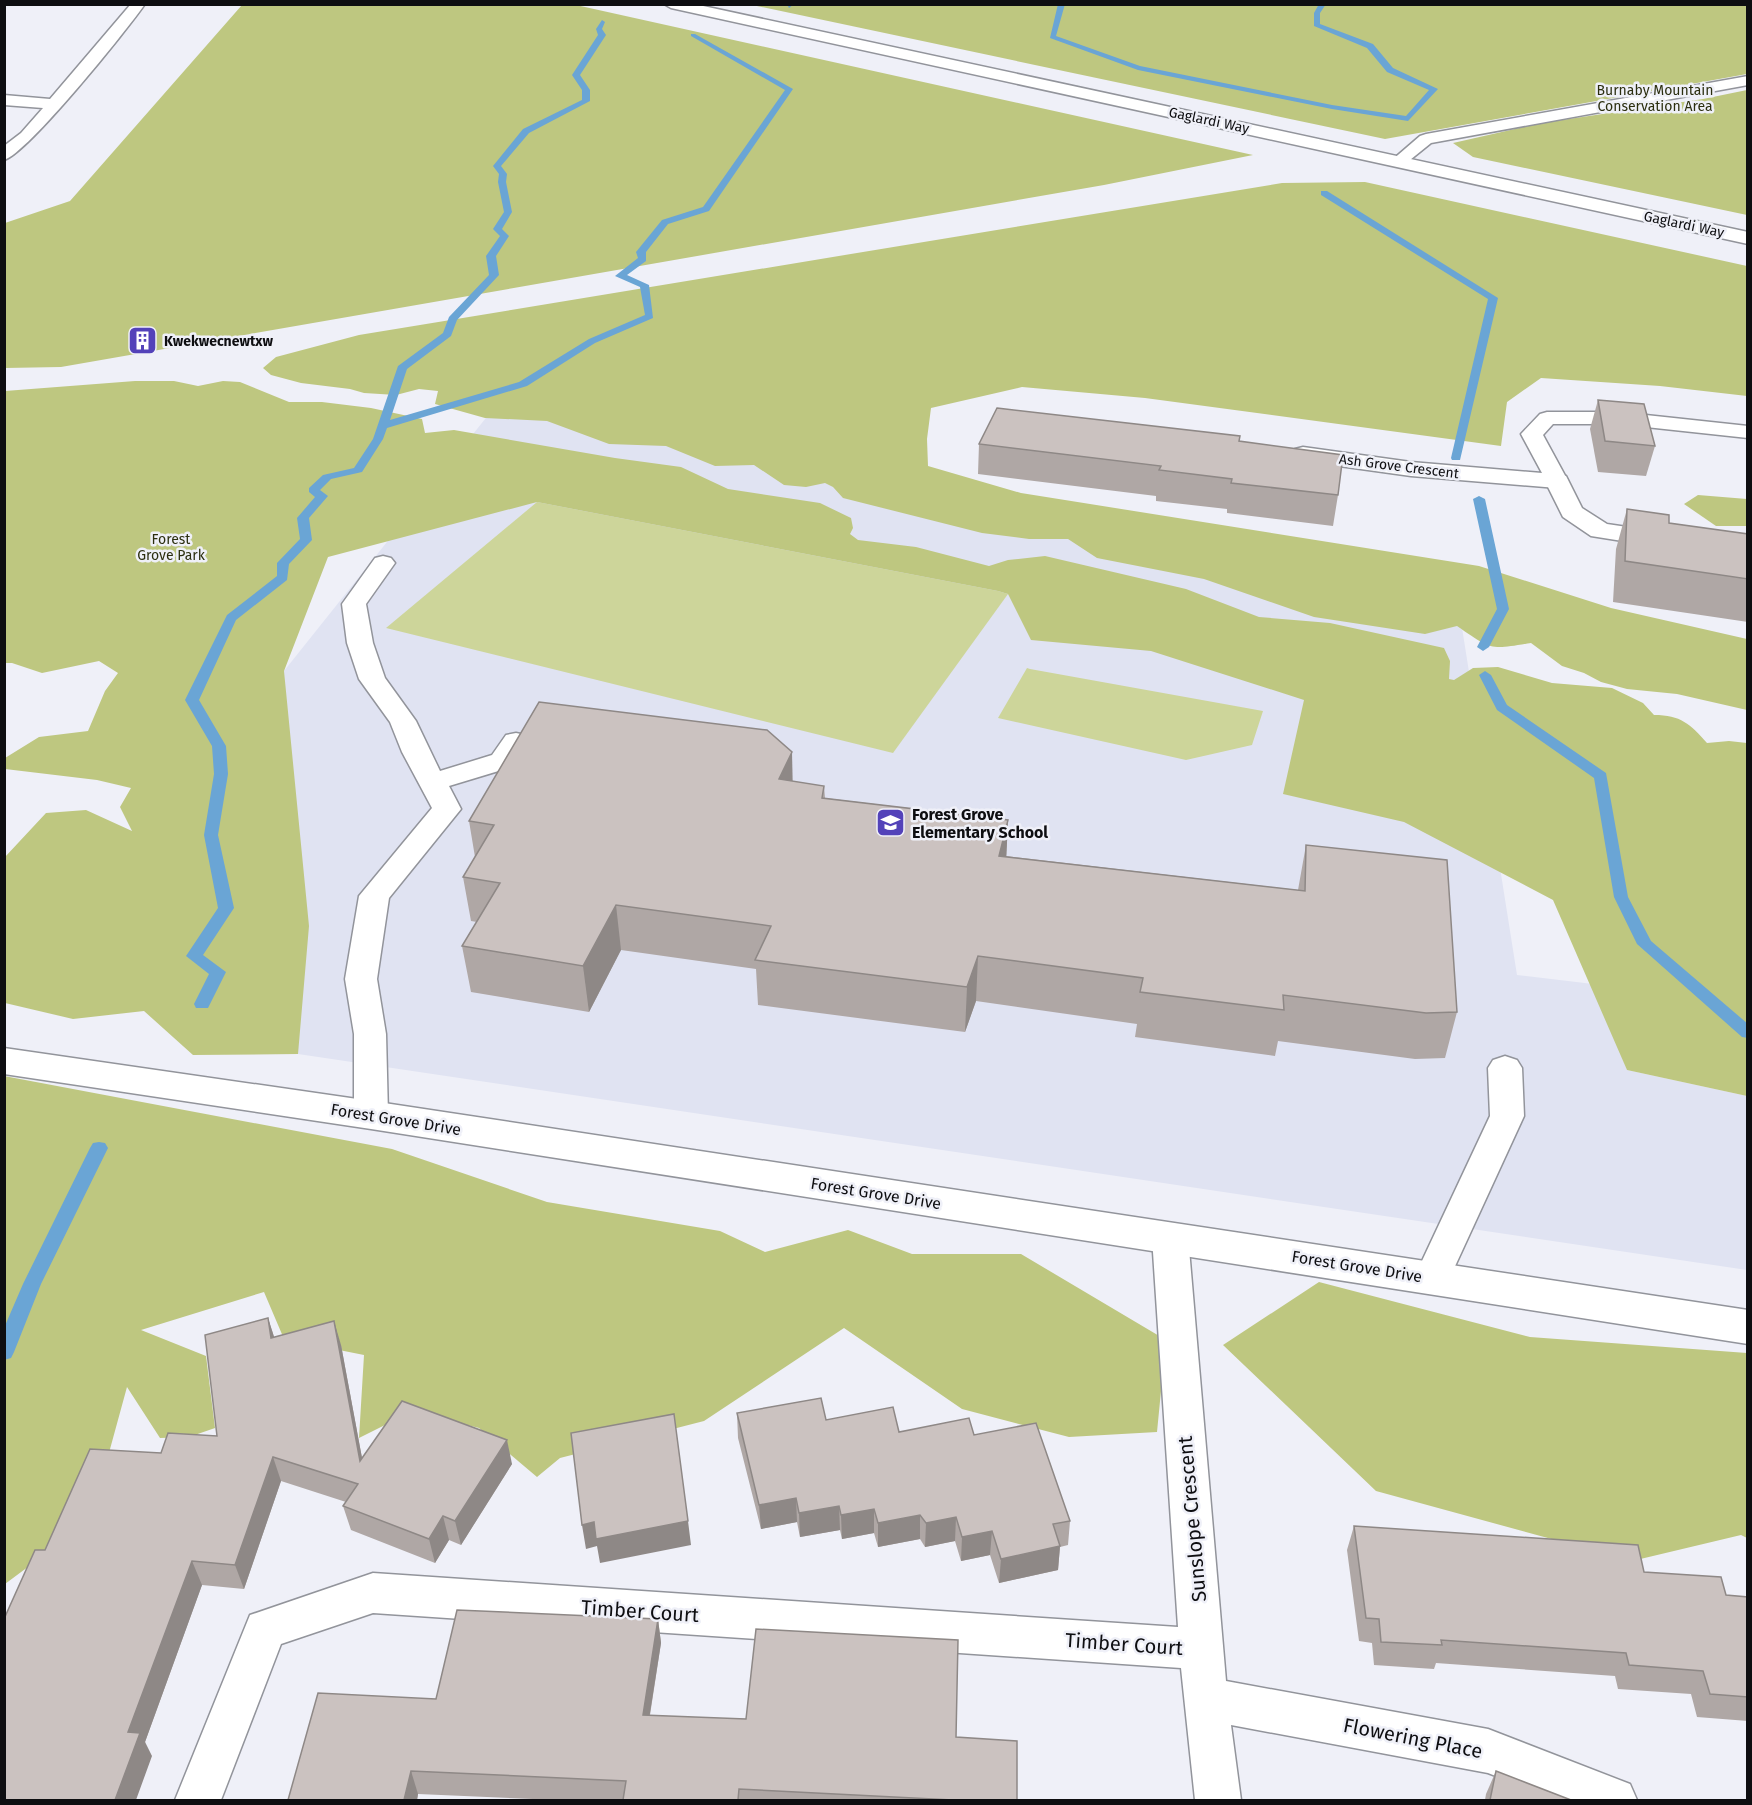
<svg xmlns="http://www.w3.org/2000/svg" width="1752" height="1805" viewBox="0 0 1752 1805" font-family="'Fira Sans',sans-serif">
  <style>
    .built { fill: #e0e3f2 }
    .green { fill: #cdd59a }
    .forest { fill: #bec780 }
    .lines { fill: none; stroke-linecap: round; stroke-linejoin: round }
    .stream { fill: #6aa5d5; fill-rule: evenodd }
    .lane-casing { stroke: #92949b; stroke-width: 3 }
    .street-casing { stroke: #92949b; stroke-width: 3 }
    .secondary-casing { stroke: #92949b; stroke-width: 3 }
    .lane { fill: #fff; fill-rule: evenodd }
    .street { fill: #fff; fill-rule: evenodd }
    .secondary { fill: #fff; fill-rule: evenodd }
    .wall { fill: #afa7a5 }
    .shaded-wall { fill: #8e8886 }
    .building { fill: #cbc2c0; stroke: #8e8886; stroke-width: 1.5 }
    .labels { text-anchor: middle; stroke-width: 5; stroke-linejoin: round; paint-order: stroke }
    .far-park-label { font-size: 14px; fill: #2b2e0f; stroke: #eff0f8 }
    .far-street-label { font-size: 14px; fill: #0e0e11; stroke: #eff0f8 }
    .far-poi-label { font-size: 14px; font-weight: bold; fill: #0e0e11; stroke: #eff0f8; text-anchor: start }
    .poi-label { font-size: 16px; font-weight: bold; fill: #0e0e11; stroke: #eff0f8; text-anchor: start }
    .street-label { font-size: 16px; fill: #0e0e11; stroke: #eff0f8 }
    .near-street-label { font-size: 20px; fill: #0e0e11; stroke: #eff0f8 }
  </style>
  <rect width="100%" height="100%" fill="#eff0f8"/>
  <!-- built -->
  <polygon class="built" points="509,389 1460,615 1517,975 1593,984 1627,1070 1747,1096 1747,1270 298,1054 284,671"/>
  <!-- green -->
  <g class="green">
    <polygon points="537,502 998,591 1008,594 893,753 386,628"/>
    <polygon points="1027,668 1030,669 1263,711 1252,745 1186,760 998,718"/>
  </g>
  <!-- forest -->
  <g class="forest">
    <polygon points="242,5 576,5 1253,155 1104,185 61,367 5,368 5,223 70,201"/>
    <polygon points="752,5 1747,5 1747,74 1385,139"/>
    <polygon points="1747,90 1747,215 1473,157 1453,143 1542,123 1703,99"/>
    <path d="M1365,182L1747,266V396L1660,386L1541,378L1507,402L1501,446L1145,398L1022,387L931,408L927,439L928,466L1021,493L1479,566L1611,608L1747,639V710L1677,694L1627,689L1601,682L1584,673L1562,666L1531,643C1489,650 1492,650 1457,626L1425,634L1314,617L1204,579L1097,558L1068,539H1029L982,533L843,498L833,487L825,483L806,487L784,485L754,465L715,466L666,446L609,444L547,421L485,418L435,404L438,391L419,389L396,395L364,393L350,389L301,383L271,375L263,368L276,357L359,335L1282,183Z"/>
    <path d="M135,381H174L198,386L223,381L240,382L289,402H322L371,408L422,419L425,433L454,430L615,458L681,467L728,489L820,503L851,518L853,528L850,534L858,540L916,547L989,566L1008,560L1045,556L1186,589L1259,617L1330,623L1444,648L1450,661L1449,679L1454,680L1473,668L1498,667L1552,683L1612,688L1643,703L1654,715C1681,715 1690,724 1707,743L1729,741L1747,743V1096L1627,1070L1553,900L1404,822L1283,794L1304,700L1151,651L1031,640L1008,594L998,591L537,502L328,557L284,671L309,926L298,1054L193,1055L144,1011L73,1019L5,1003V857L46,813L86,810L132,831L120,807L131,788L97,780L5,769V758L39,737L88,731L105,691L118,673L99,661L42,673L12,663H5V391Z"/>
    <polygon points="1698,495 1747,499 1747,526 1716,526 1684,504"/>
    <polygon points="4,1076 392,1149 547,1202 720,1231 765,1252 848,1230 912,1254 1021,1254 1166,1340 1157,1432 1069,1437 962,1409 844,1328 704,1421 560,1458 537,1477 479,1428 413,1411 359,1438 364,1355 284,1339 264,1292 141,1330 206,1356 215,1428 189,1437 160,1438 127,1387 101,1482 52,1549 5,1584"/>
    <polygon points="1319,1282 1530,1337 1747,1353 1747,1538 1741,1535 1632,1561 1376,1491 1223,1345"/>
  </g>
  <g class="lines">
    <!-- stream -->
    <g class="stream">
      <polygon points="787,4 794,4 789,8"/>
      <polygon points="1058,4 1065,4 1056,36 1140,66 1332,105 1406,116 1429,90 1387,72 1367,48 1314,26 1314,13 1319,4 1326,4 1320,13 1320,24 1373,44 1393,68 1438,89 1408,121 1332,109 1138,70 1050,38"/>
      <polygon points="602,20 605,22 602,29 606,35 580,75 590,90 590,101 529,133 501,166 507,174 506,182 512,212 502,229 509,236 496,256 499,275 457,320 451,336 407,369 390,420 519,382 589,339 645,315 640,287 615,276 638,258 636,252 662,220 703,207 785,90 691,36 691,34 695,34 793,89 709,211 668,224 646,252 646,261 627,275 649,285 653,318 595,343 527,386 387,428 383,439 362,472 331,479 320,490 328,496 309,518 312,540 289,564 287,580 236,620 199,700 226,746 228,774 218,835 234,908 203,955 226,972 208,1008 196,1008 194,1004 209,974 186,956 218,908 204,835 214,774 212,746 185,700 227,615 277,576 277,563 300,539 297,518 315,497 309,492 309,488 323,475 354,468 373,439 398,366 443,333 449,317 489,275 486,256 500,236 493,229 504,212 498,182 499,174 493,166 523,129 582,100 582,90 572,75 598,35 596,29"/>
      <polygon points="1321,191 1327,191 1498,298 1460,460 1452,460 1451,458 1488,299 1321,195"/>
      <polygon points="1479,496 1485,499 1509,609 1489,647 1483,651 1477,647 1497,609 1473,499"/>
      <polygon points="1485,671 1491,675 1507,705 1606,773 1628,897 1651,941 1748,1024 1748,1038 1742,1037 1637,944 1614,897 1594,778 1497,710 1479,675"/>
      <polygon points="99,1142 105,1143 108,1148 41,1284 14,1352 11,1358 4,1360 4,1328 23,1284 90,1148 93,1143"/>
    </g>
    <defs>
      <g id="lane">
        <path d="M131,4H145C127,30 27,154 4,160V146L21,133L43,108L4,105V95L50,99Z"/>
        <polygon points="1748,76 1748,85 1431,143 1405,164 1393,164 1391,161 1420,136 1426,134"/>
        <polygon points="1547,412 1618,412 1748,426 1748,438 1618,424 1553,424 1543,435 1568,481 1565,486 1557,488 1411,476 1303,461 1295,459 1292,454 1295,449 1303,447 1411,462 1542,473 1521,434 1540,414"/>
        <polygon points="383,556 391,558 395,563 366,604 373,643 385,678 416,721 440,771 492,755 506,735 516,733 526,735 530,741 512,767 449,786 461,809 389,898 377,979 386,1034 388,1115 383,1124 371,1127 359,1124 354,1115 354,1034 345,979 359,896 432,808 402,752 390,722 359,679 347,643 342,604 375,558"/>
        <polygon points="1505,1056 1517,1060 1522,1068 1524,1116 1445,1288 1432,1293 1419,1288 1414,1278 1490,1116 1488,1068 1493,1060"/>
        <polygon points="1170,1223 1183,1227 1188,1237 1226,1681 1488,1729 1630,1784 1637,1800 1557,1800 1488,1773 1231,1725 1241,1800 1195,1800 1181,1668 373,1613 281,1644 221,1800 175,1800 250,1615 373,1573 1178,1627 1152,1237 1157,1227"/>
      </g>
      <polygon id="street" points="1557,474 1566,476 1582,508 1607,524 1748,545 1748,561 1591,536 1563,517 1545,481 1548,476"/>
      <g id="secondary">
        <polygon points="664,4 694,4 1748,232 1748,244 671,8"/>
        <polygon points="4,1048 371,1101 1748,1310 1748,1344 371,1129 4,1074"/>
      </g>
    </defs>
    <!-- lane casing -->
    <use href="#lane" class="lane-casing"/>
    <!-- street casing -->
    <use href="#street" class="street-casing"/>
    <!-- secondary casing -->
    <use href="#secondary" class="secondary-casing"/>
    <!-- lane -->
    <use href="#lane" class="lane"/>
    <!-- street -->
    <use href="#street" class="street"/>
    <!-- secondary -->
    <use href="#secondary" class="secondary"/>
  </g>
  <!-- wall -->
  <g class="wall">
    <polygon points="1598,400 1655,446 1646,476 1598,472 1590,429"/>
    <polygon points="1240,441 1338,495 1333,526 1227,513 1227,509 1156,501 1156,496 978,474 979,444"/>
    <polygon points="1627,509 1669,523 1748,534 1748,622 1613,602 1616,549"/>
    <polygon points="793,782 824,786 825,798 1008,820 1006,856 1298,890 1306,845 1457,1012 1445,1058 1415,1059 1278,1041 1275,1056 1135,1037 1137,1024 976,1001 965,1032 758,1005 756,969 621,950 589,1012 471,992 462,946 477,922 471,921 463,877 475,857 469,821"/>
    <polygon points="268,1318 274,1337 341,1345 362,1458 512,1464 461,1545 449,1540 435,1563 351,1530 343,1506 346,1502 281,1481 244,1589 202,1585 145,1742 152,1756 45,1550 161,1453 217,1436"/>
    <polygon points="737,1413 826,1420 899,1432 974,1435 1070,1521 1068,1545 1060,1547 1058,1570 999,1583 990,1555 961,1561 955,1541 925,1547 920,1539 878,1547 874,1533 842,1539 840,1530 800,1537 797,1522 761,1529 738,1438"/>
    <polygon points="1354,1526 1644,1572 1726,1595 1748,1597 1748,1721 1697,1717 1691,1694 1618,1689 1615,1676 1436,1663 1434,1669 1374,1665 1372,1643 1359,1641 1347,1550"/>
    <polygon points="658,1619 661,1643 650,1715 956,1737 1017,1800 557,1800 418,1794 417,1800 288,1800 436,1699"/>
    <polygon points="1496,1771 1571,1800 1485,1800 1486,1794"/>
  </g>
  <!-- shaded-wall -->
  <g class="shaded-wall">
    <polygon points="792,752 793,796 779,779"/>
    <polygon points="1008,820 1006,865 999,856"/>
    <polygon points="616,905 621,950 589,1012 583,966"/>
    <polygon points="978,956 976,1001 965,1032 967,987"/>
    <polygon points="268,1318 276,1343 271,1338"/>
    <polygon points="334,1321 341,1345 367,1485 360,1461"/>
    <polygon points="507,1440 512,1464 461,1545 455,1521"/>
    <polygon points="273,1457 281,1481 244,1589 235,1565"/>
    <polygon points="796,1498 797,1522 761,1529 759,1505"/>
    <polygon points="839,1506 840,1530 800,1537 799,1513"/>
    <polygon points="874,1509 874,1533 842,1539 841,1515"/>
    <polygon points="920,1515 920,1539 878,1547 878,1523"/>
    <polygon points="443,1516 449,1540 435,1563 429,1539"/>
    <polygon points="956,1517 955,1541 925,1547 926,1523"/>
    <polygon points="688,1521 691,1545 600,1563 597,1546 586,1549 582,1525 594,1522"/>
    <polygon points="992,1531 990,1555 961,1561 962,1537"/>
    <polygon points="1060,1546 1058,1570 999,1583 1001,1559"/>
    <polygon points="192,1561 202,1585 145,1742 152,1756 136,1800 115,1800 128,1732"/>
    <polygon points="658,1619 661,1643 646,1738 643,1715"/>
    <polygon points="411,1771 418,1794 417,1800 404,1800"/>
  </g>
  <!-- building -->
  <g class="building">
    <polygon points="1598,400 1644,404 1655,446 1605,441"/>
    <polygon points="997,408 1240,436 1239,441 1343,455 1338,495 1231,483 1232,479 1159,470 1161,466 979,444"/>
    <polygon points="1627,509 1669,515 1669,523 1748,534 1748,579 1625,561"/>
    <polygon points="539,702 767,730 792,752 779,779 824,786 822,798 1008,820 999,856 1305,891 1306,845 1447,860 1457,1012 1426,1013 1283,995 1284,1010 1140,992 1143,978 978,956 967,987 755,960 771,926 616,905 583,966 462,946 500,883 463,877 494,825 469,821"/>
    <polygon points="268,1318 271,1338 334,1321 360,1461 402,1401 507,1440 455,1521 443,1516 429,1539 343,1506 358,1484 273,1457 235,1565 192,1561 128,1732 140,1733 115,1800 4,1800 4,1619 35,1550 45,1550 90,1449 161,1453 168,1433 217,1436 205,1335"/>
    <polygon points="821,1398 826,1420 893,1407 899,1432 969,1418 974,1435 1036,1423 1070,1521 1053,1524 1060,1546 1001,1559 992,1531 962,1537 956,1517 926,1523 920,1515 878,1523 874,1509 841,1515 839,1506 799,1513 796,1498 759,1505 737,1413"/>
    <polygon points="674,1414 688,1521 596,1539 594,1522 582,1525 571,1433"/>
    <polygon points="1354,1526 1638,1545 1644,1572 1721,1577 1726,1595 1748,1597 1748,1697 1710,1694 1703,1671 1629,1665 1626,1653 1441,1640 1442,1645 1381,1642 1379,1619 1366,1618"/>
    <polygon points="457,1610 658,1619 643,1715 746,1719 756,1629 958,1640 956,1737 1017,1741 1017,1800 953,1800 739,1789 738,1800 623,1800 626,1781 411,1771 404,1800 288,1800 318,1693 436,1699"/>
    <polygon points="1496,1771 1571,1800 1490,1800"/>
  </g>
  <!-- icons -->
  <defs>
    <symbol id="building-square" viewBox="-11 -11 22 22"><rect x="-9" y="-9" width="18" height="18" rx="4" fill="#5342b9" stroke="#eff0f8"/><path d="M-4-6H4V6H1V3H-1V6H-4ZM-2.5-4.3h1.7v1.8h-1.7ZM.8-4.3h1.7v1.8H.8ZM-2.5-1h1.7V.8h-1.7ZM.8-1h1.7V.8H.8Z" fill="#fff"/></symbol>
    <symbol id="school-square" viewBox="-11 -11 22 22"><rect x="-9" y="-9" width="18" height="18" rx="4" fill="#5342b9" stroke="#eff0f8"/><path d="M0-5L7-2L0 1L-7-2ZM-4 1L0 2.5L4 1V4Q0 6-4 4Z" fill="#fff"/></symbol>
  </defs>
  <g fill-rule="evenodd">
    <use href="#building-square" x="126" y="324" width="33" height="33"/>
    <use href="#school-square" x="874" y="806" width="33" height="33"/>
  </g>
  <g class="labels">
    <!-- far-park labels -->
    <g class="far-park-label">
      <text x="1655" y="95">Burnaby Mountain<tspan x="1655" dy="16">Conservation Area</tspan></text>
      <text x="171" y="544">Forest<tspan x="171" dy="16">Grove Park</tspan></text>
    </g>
    <!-- far-street labels -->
    <g class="far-street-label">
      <text transform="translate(1209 120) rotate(12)" y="5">Gaglardi Way</text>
      <text transform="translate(1684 224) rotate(12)" y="5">Gaglardi Way</text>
      <text transform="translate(1399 466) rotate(7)" y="5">Ash Grove Crescent</text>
    </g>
    <!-- far-poi labels -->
    <g class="far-poi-label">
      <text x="164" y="346">Kwekwecnewtxw</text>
    </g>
    <!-- poi labels -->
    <g class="poi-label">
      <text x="912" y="820">Forest Grove<tspan x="912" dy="18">Elementary School</tspan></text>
    </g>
    <!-- street labels -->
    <g class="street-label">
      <text transform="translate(396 1119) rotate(9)" y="6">Forest Grove Drive</text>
      <text transform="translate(876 1193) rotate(9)" y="6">Forest Grove Drive</text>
      <text transform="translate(1357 1266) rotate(9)" y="6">Forest Grove Drive</text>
    </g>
    <!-- near-street labels -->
    <g class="near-street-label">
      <text transform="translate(1192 1519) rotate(-95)" y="7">Sunslope Crescent</text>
      <text transform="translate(640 1611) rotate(4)" y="7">Timber Court</text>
      <text transform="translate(1124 1644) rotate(4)" y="7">Timber Court</text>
      <text transform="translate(1413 1738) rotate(11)" y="7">Flowering Place</text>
    </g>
  </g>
  <!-- border -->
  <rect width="1752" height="1805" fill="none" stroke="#0e0e11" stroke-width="12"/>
</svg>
